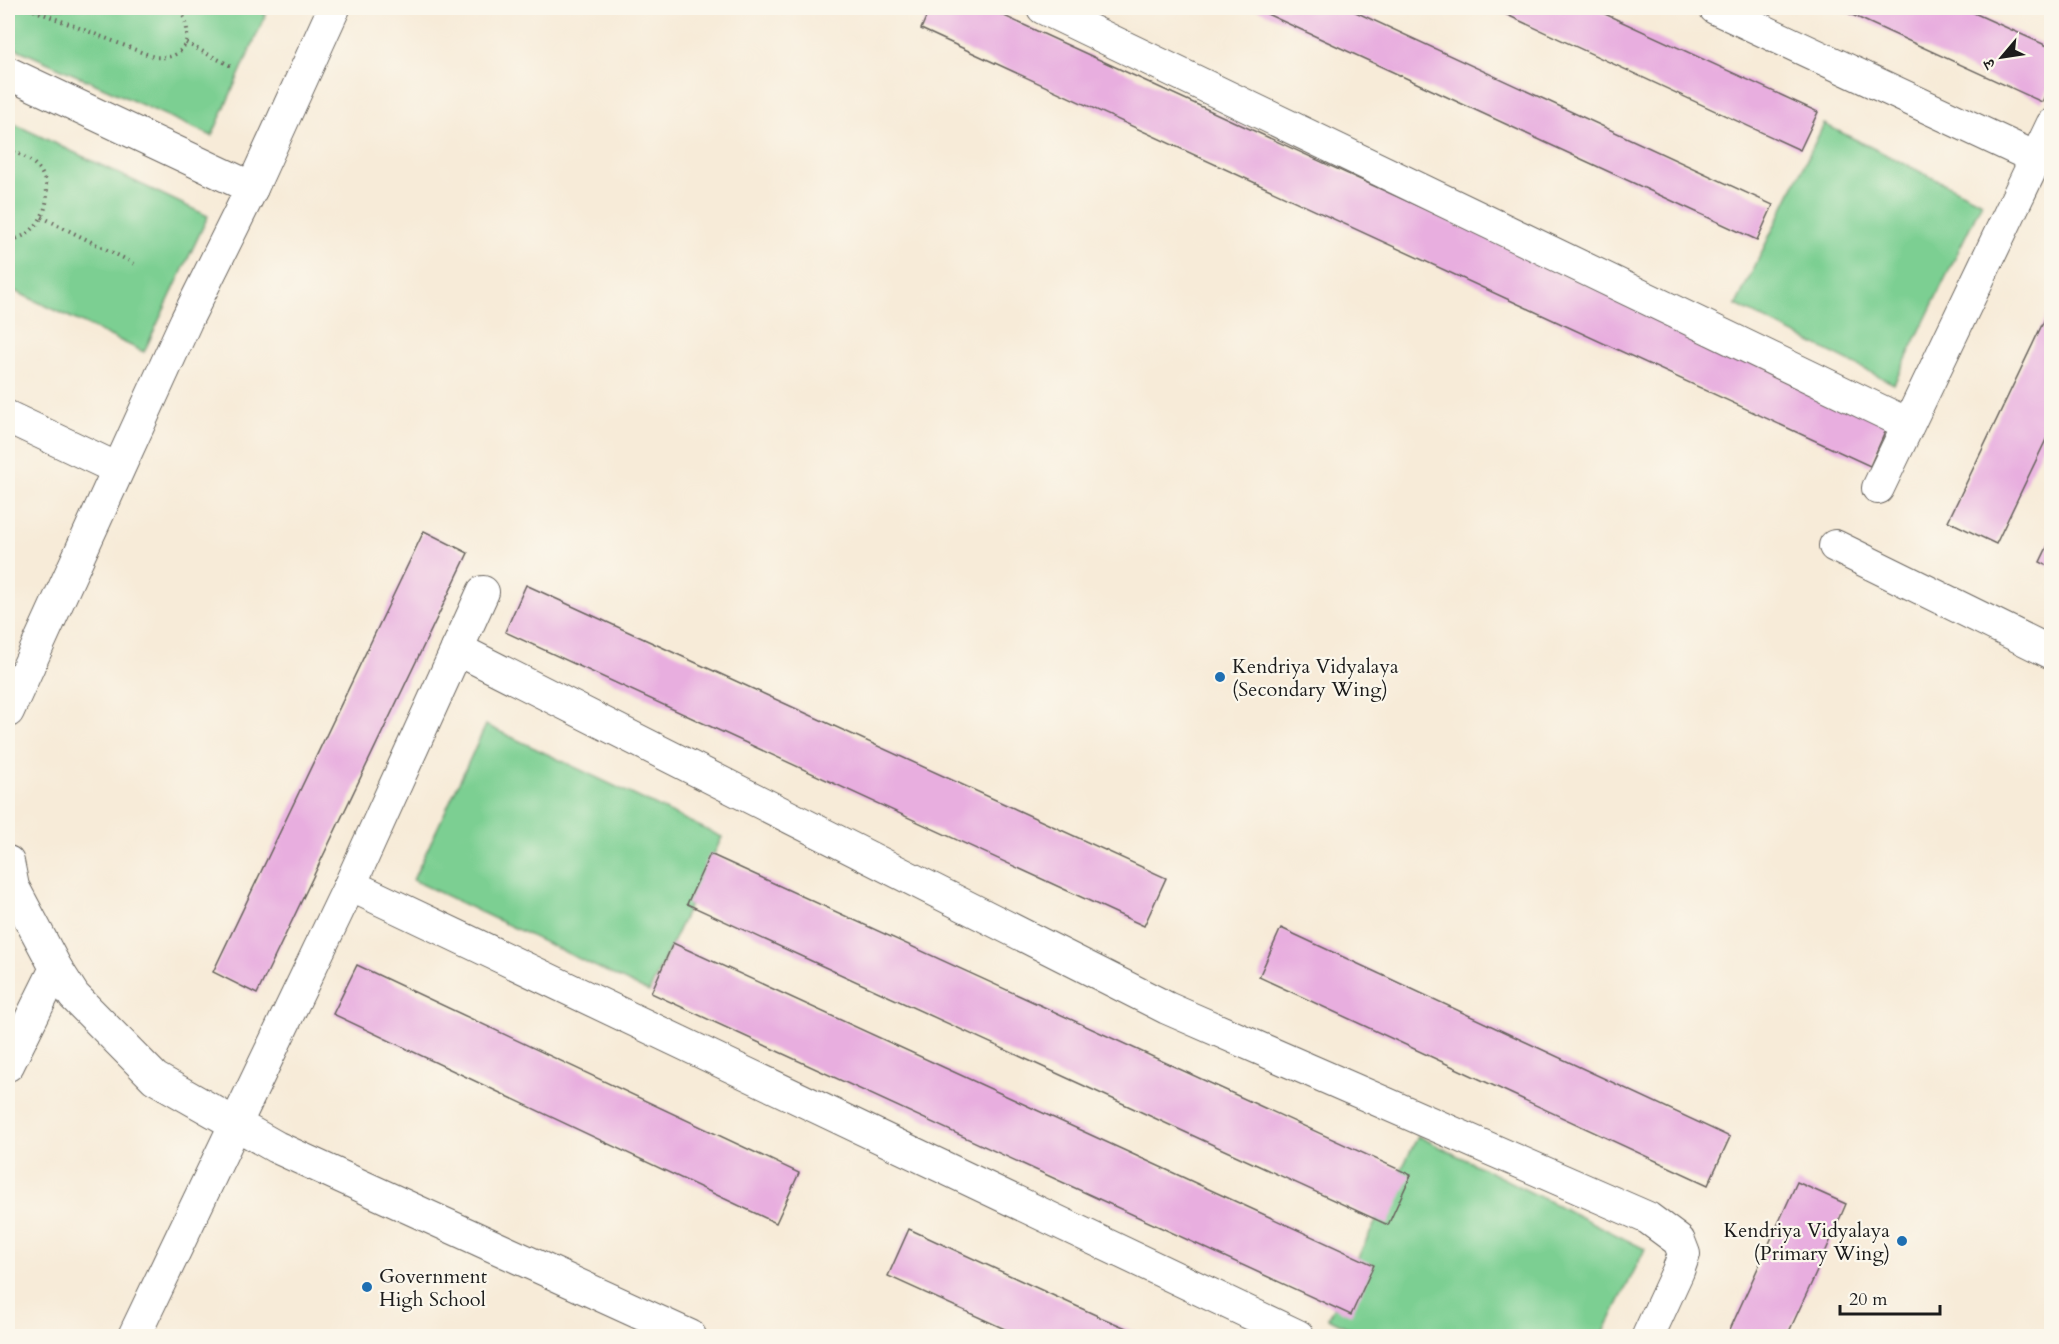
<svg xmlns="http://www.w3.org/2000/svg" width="2059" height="1344" viewBox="0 0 2059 1344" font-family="Cardo,'Noto Serif Devanagari',serif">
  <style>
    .green { fill: #7bcf92; stroke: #4c7657; stroke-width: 1.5 }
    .building { fill: #e8aedf }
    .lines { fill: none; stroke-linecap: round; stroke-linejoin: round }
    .street-casing { stroke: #69645e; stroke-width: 34 }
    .path { stroke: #69645e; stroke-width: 4; stroke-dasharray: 1.5 4.5; stroke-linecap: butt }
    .street { stroke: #fff; stroke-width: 32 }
    .poi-dot { fill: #1f6fb2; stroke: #fbf7ec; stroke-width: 2 }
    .labels { text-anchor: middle; stroke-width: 4.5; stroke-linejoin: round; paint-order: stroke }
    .poi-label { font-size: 20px; fill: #1c1c1c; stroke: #fbf7ec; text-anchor: start }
  </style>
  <rect width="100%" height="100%" fill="#fbf7ec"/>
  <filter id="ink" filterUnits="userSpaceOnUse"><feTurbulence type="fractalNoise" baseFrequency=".0167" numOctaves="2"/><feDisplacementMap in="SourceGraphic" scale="12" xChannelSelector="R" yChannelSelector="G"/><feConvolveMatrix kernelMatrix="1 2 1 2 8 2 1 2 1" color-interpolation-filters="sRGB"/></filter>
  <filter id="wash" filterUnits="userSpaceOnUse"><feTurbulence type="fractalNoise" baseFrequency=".008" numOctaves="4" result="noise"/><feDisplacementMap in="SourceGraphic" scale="24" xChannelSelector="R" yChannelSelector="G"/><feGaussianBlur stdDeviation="1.35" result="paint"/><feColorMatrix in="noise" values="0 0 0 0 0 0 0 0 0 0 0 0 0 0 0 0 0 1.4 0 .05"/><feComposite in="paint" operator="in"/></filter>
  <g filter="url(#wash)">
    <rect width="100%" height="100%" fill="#f7ebd8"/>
    <!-- green -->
    <g class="green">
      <polygon points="8,8 252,8 266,14 212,136 8,45"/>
      <polygon points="8,121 208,216 144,352 8,288"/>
      <polygon points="1824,124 1982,202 1894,384 1736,305"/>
      <polygon points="486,725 722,837 649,992 413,880"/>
      <polygon points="1418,1136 1645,1249 1602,1336 1365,1336 1328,1318"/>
    </g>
    <g id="blocks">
      <!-- building -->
      <g class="building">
        <polygon points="930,8 987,8 1889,423 1870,466 921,29"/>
        <polygon points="1254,8 1347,8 1773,205 1757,240"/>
        <polygon points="1492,8 1592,8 1818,112 1800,150"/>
        <polygon points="1837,8 1963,8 2052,48 2052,81 2042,102"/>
        <polygon points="2052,304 2052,427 1996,544 1948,521"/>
        <polygon points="424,531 468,553 257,994 213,972"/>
        <polygon points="2052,537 2052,568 2040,562"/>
        <polygon points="526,585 1166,878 1144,926 505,632"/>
        <polygon points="710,854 1411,1175 1388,1225 687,904"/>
        <polygon points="1281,928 1730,1137 1708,1185 1259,977"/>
        <polygon points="673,943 1374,1265 1351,1315 651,993"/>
        <polygon points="357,965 799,1173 776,1223 333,1014"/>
        <polygon points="1797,1182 1846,1204 1818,1269 1787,1336 1727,1336"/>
        <polygon points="909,1229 1100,1317 1145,1336 1020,1336 888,1276"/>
      </g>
    </g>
  </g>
  <g filter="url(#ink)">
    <use href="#blocks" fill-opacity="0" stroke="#69645e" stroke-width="1.5"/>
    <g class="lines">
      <defs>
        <g id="street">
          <polyline points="1043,8 1908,424"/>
          <polyline points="1715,8 2036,158"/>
          <polyline points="8,73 252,188"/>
          <polyline points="8,417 118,469"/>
          <polyline points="1878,488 2052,125"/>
          <polyline points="1835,546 2052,653"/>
          <polyline points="457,649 1167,1008 1648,1218 1679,1241 1684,1254 1678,1271 1648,1336"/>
          <polyline points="8,711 186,321 252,188 334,8"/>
          <polyline points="8,862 13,887 56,968 74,996 155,1078 276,1147 690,1336"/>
          <polyline points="350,885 1298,1336"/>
          <polyline points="8,1065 56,968"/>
          <polyline points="134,1336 350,885 483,592"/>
        </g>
      </defs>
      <!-- street casing -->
      <use href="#street" class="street-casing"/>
      <!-- path -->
      <g class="path">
        <path d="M28,8L154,57C188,61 195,33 179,8"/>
        <polyline points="186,43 233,67"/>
        <path d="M8,149C19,154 31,159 39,169C58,195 41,238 8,240"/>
        <polyline points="42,217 137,265"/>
      </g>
      <!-- street -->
      <use href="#street" class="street"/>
    </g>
  </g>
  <!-- markers -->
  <g class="poi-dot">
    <circle cx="1220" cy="677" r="6"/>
    <circle cx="1902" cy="1241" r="6"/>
    <circle cx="367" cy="1287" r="6"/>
  </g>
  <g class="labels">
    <!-- poi labels -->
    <g class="poi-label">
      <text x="1232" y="673">Kendriya Vidyalaya<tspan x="1232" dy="23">(Secondary Wing)</tspan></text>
      <text x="1890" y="1237" text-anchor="end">Kendriya Vidyalaya<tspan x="1890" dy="23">(Primary Wing)</tspan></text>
      <text x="379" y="1283">Government<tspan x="379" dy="23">High School</tspan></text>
    </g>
  </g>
  <!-- margin -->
  <rect width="2059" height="1344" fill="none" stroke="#fbf7ec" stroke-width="30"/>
  <!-- north arrow -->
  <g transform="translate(2002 57) rotate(241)" stroke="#fbf7ec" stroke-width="4.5" paint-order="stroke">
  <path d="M0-4.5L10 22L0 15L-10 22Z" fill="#1c1c1c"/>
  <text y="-9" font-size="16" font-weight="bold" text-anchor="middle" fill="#1c1c1c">उ</text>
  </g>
  <!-- scale -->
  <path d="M1840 1305v9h100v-9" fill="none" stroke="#1c1c1c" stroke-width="3"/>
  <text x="1849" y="1305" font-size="18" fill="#1c1c1c" stroke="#fbf7ec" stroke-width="4.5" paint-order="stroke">20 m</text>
</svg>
